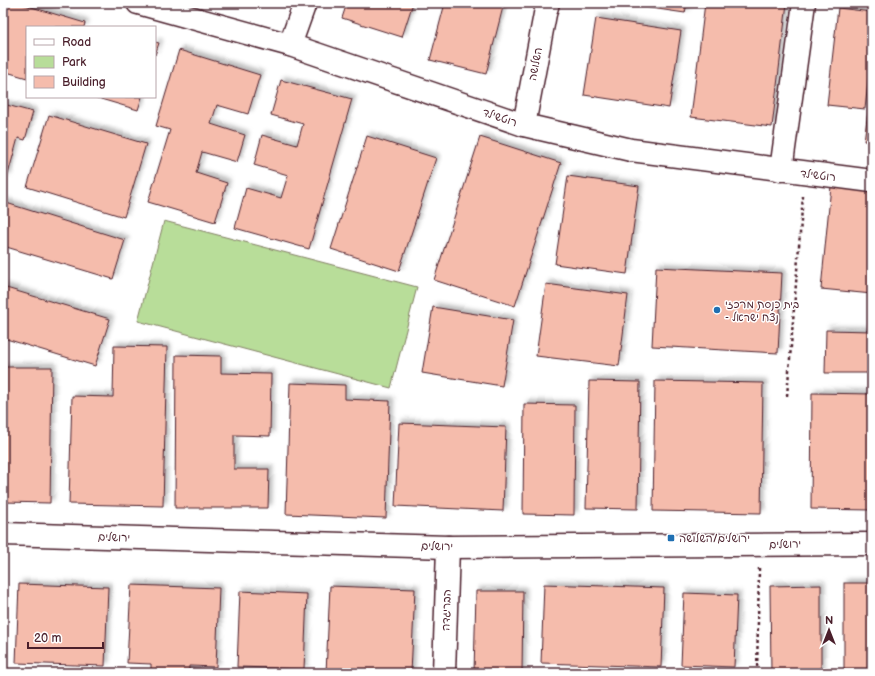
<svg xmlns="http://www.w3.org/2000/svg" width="875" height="676" viewBox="0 0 875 676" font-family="'Balsamiq Sans','Playpen Sans Hebrew',sans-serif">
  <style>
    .green { fill: #b8dd99; stroke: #817e62 }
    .building { fill: #f5bcac; stroke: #4a1f2b; filter: url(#shadow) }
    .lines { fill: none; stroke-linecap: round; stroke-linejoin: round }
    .minor-casing { stroke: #4a1f2b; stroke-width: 25 }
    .tertiary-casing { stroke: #4a1f2b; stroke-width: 25 }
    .path { stroke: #4a1f2b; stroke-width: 2.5; stroke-dasharray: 3 3; stroke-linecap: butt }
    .minor { stroke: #fff; stroke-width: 22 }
    .tertiary { stroke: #fff; stroke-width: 22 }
    .poi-dot { fill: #1f6fb2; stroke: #fff; stroke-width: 1.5 }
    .labels { text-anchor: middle; stroke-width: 3; stroke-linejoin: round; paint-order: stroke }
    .street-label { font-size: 11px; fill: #4a1f2b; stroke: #fff }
    .poi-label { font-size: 11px; fill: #4a1f2b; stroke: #fff; text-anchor: start }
  </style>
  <defs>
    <filter id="shadow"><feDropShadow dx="3.5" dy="-3.5" stdDeviation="2" flood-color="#0004"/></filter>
  </defs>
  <rect width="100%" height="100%" fill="#fff"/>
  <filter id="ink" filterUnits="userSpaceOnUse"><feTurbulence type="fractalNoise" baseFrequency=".025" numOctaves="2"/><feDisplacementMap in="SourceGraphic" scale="8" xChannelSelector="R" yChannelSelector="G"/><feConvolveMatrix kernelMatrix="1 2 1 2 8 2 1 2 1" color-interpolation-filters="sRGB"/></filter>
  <g filter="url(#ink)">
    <!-- green -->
    <polygon class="green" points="164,221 417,287 391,388 138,321"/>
    <!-- building -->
    <g class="building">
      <polygon points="3,3 18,3 85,23 84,27 27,27 27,78 3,71"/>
      <polygon points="347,3 413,3 402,37 342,18"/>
      <polygon points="445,3 504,3 486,74 430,60"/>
      <polygon points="616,3 687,3 685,13"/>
      <polygon points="705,3 787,3 772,127 691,117"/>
      <polygon points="838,8 872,12 872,46 865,109 827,105"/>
      <polygon points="596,18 681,31 669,108 584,95"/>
      <polygon points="155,42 159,43 155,55"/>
      <polygon points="179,50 260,75 248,114 217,105 211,124 245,135 237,162 202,152 196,173 227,183 215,222 148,202 170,130 156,126"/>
      <polygon points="281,80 352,99 309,249 235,228 246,188 281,198 288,175 254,165 262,135 297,145 303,124 271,115"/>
      <polygon points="871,88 872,88 872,142 864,141"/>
      <polygon points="94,97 142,97 138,110"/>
      <polygon points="3,104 33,112 25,140 18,138 7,178 3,177"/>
      <polygon points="49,115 146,144 124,217 27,187"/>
      <polygon points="367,136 436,158 399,271 331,249"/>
      <polygon points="480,137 561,163 515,306 434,280"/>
      <polygon points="568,176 639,186 627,274 555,264"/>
      <polygon points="831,186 872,190 872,294 821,289"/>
      <polygon points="3,202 125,240 113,279 3,246"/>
      <polygon points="656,267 782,273 778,353 652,346"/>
      <polygon points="546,284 628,295 619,366 536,356"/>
      <polygon points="3,287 110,319 95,366 3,338"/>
      <polygon points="433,307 513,320 502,386 422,373"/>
      <polygon points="826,330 872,331 872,373 825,373"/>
      <polygon points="114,346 167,347 163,506 69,504 72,396 113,397"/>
      <polygon points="176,355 221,356 221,373 271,374 270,436 234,435 234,469 269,469 268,508 175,508"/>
      <polygon points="3,367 52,367 50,503 3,502"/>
      <polygon points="589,381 640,382 638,509 586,508"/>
      <polygon points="655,381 763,383 761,513 653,511"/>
      <polygon points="290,383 345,385 345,399 390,401 386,518 286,514"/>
      <polygon points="812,393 872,394 872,510 811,509"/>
      <polygon points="524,404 575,405 574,515 523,514"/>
      <polygon points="399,423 506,427 503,511 395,506"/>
      <rect x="844" y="583" width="28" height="88"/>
      <polygon points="19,584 108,587 105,666 16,663"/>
      <polygon points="544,584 664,588 661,667 541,663"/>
      <polygon points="131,585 219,588 216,667 189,666 189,673 151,673 151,664 127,663"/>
      <polygon points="821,585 821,673 771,673 770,586"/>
      <polygon points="330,586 415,589 411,673 326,673"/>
      <polygon points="240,591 307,594 304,669 237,667"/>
      <polygon points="476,591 523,591 522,673 474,673"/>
      <polygon points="684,593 737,595 734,667 681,665"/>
    </g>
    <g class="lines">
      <defs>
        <g id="minor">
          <polyline points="138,3 290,45 524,125 631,150 872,181"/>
          <polyline points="290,45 305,3"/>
          <polyline points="524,125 545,14 548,3"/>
          <polyline points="781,170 804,3"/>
          <polyline points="444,673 448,547"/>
        </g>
        <polyline id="tertiary" points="3,534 448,547 872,544"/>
      </defs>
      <!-- minor casing -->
      <use href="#minor" class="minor-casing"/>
      <!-- tertiary casing -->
      <use href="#tertiary" class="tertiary-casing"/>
      <!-- path -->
      <g class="path">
        <polyline points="787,396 803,196"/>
        <polyline points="757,673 759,568"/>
      </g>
      <!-- minor -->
      <use href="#minor" class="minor"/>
      <!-- tertiary -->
      <use href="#tertiary" class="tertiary"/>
    </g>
  </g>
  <!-- markers -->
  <g class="poi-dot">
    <circle cx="717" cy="310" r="4"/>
    <rect x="667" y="534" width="8" height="8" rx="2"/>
  </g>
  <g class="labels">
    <!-- street labels -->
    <g class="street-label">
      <text transform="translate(535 64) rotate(-79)" y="4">השלושה</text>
      <text transform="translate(500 117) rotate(19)" y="4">רוטשילד</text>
      <text transform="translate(818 175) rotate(7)" y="4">רוטשילד</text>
      <text transform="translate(114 537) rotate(2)" y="4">ירושלים</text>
      <text transform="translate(785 544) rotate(-2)" y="4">ירושלים</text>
      <text transform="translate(437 546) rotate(1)" y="4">ירושלים</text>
      <text transform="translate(446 610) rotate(-88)" y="4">הבריגדה</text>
    </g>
    <!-- poi labels -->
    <g class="poi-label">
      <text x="725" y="308">בית כנסת מרכזי<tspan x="725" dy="13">- נצח ישראל</tspan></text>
      <text x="679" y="542">ירושלים/השלושה</text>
    </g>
  </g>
  <!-- margin -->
  <rect width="875" height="676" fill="none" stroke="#fff" stroke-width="16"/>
  <rect x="8" y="8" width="859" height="660" fill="none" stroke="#4a1f2b" stroke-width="1.5" filter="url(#ink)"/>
  <!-- legend -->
  <rect x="26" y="26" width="130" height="72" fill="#ffffff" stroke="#b7a5aa"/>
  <rect x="34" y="39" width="20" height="6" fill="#ffffff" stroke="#b7a5aa"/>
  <text x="62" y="46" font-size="12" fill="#4a1f2b">Road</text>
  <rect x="34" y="56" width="20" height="12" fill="#b8dd99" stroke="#b7a5aa"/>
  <text x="62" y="66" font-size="12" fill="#4a1f2b">Park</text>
  <rect x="34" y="76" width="20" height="12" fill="#f5bcac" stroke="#b7a5aa"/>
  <text x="62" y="86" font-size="12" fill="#4a1f2b">Building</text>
  <!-- north arrow -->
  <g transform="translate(829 630)" stroke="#ffffff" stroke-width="3" paint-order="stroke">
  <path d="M0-3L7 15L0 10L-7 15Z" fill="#4a1f2b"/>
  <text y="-6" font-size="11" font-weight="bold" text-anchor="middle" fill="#4a1f2b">N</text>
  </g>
  <!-- scale -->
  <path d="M28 642v6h75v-6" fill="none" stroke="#4a1f2b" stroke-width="2"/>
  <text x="34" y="642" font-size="12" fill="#4a1f2b" stroke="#ffffff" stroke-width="3" paint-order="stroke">20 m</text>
</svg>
